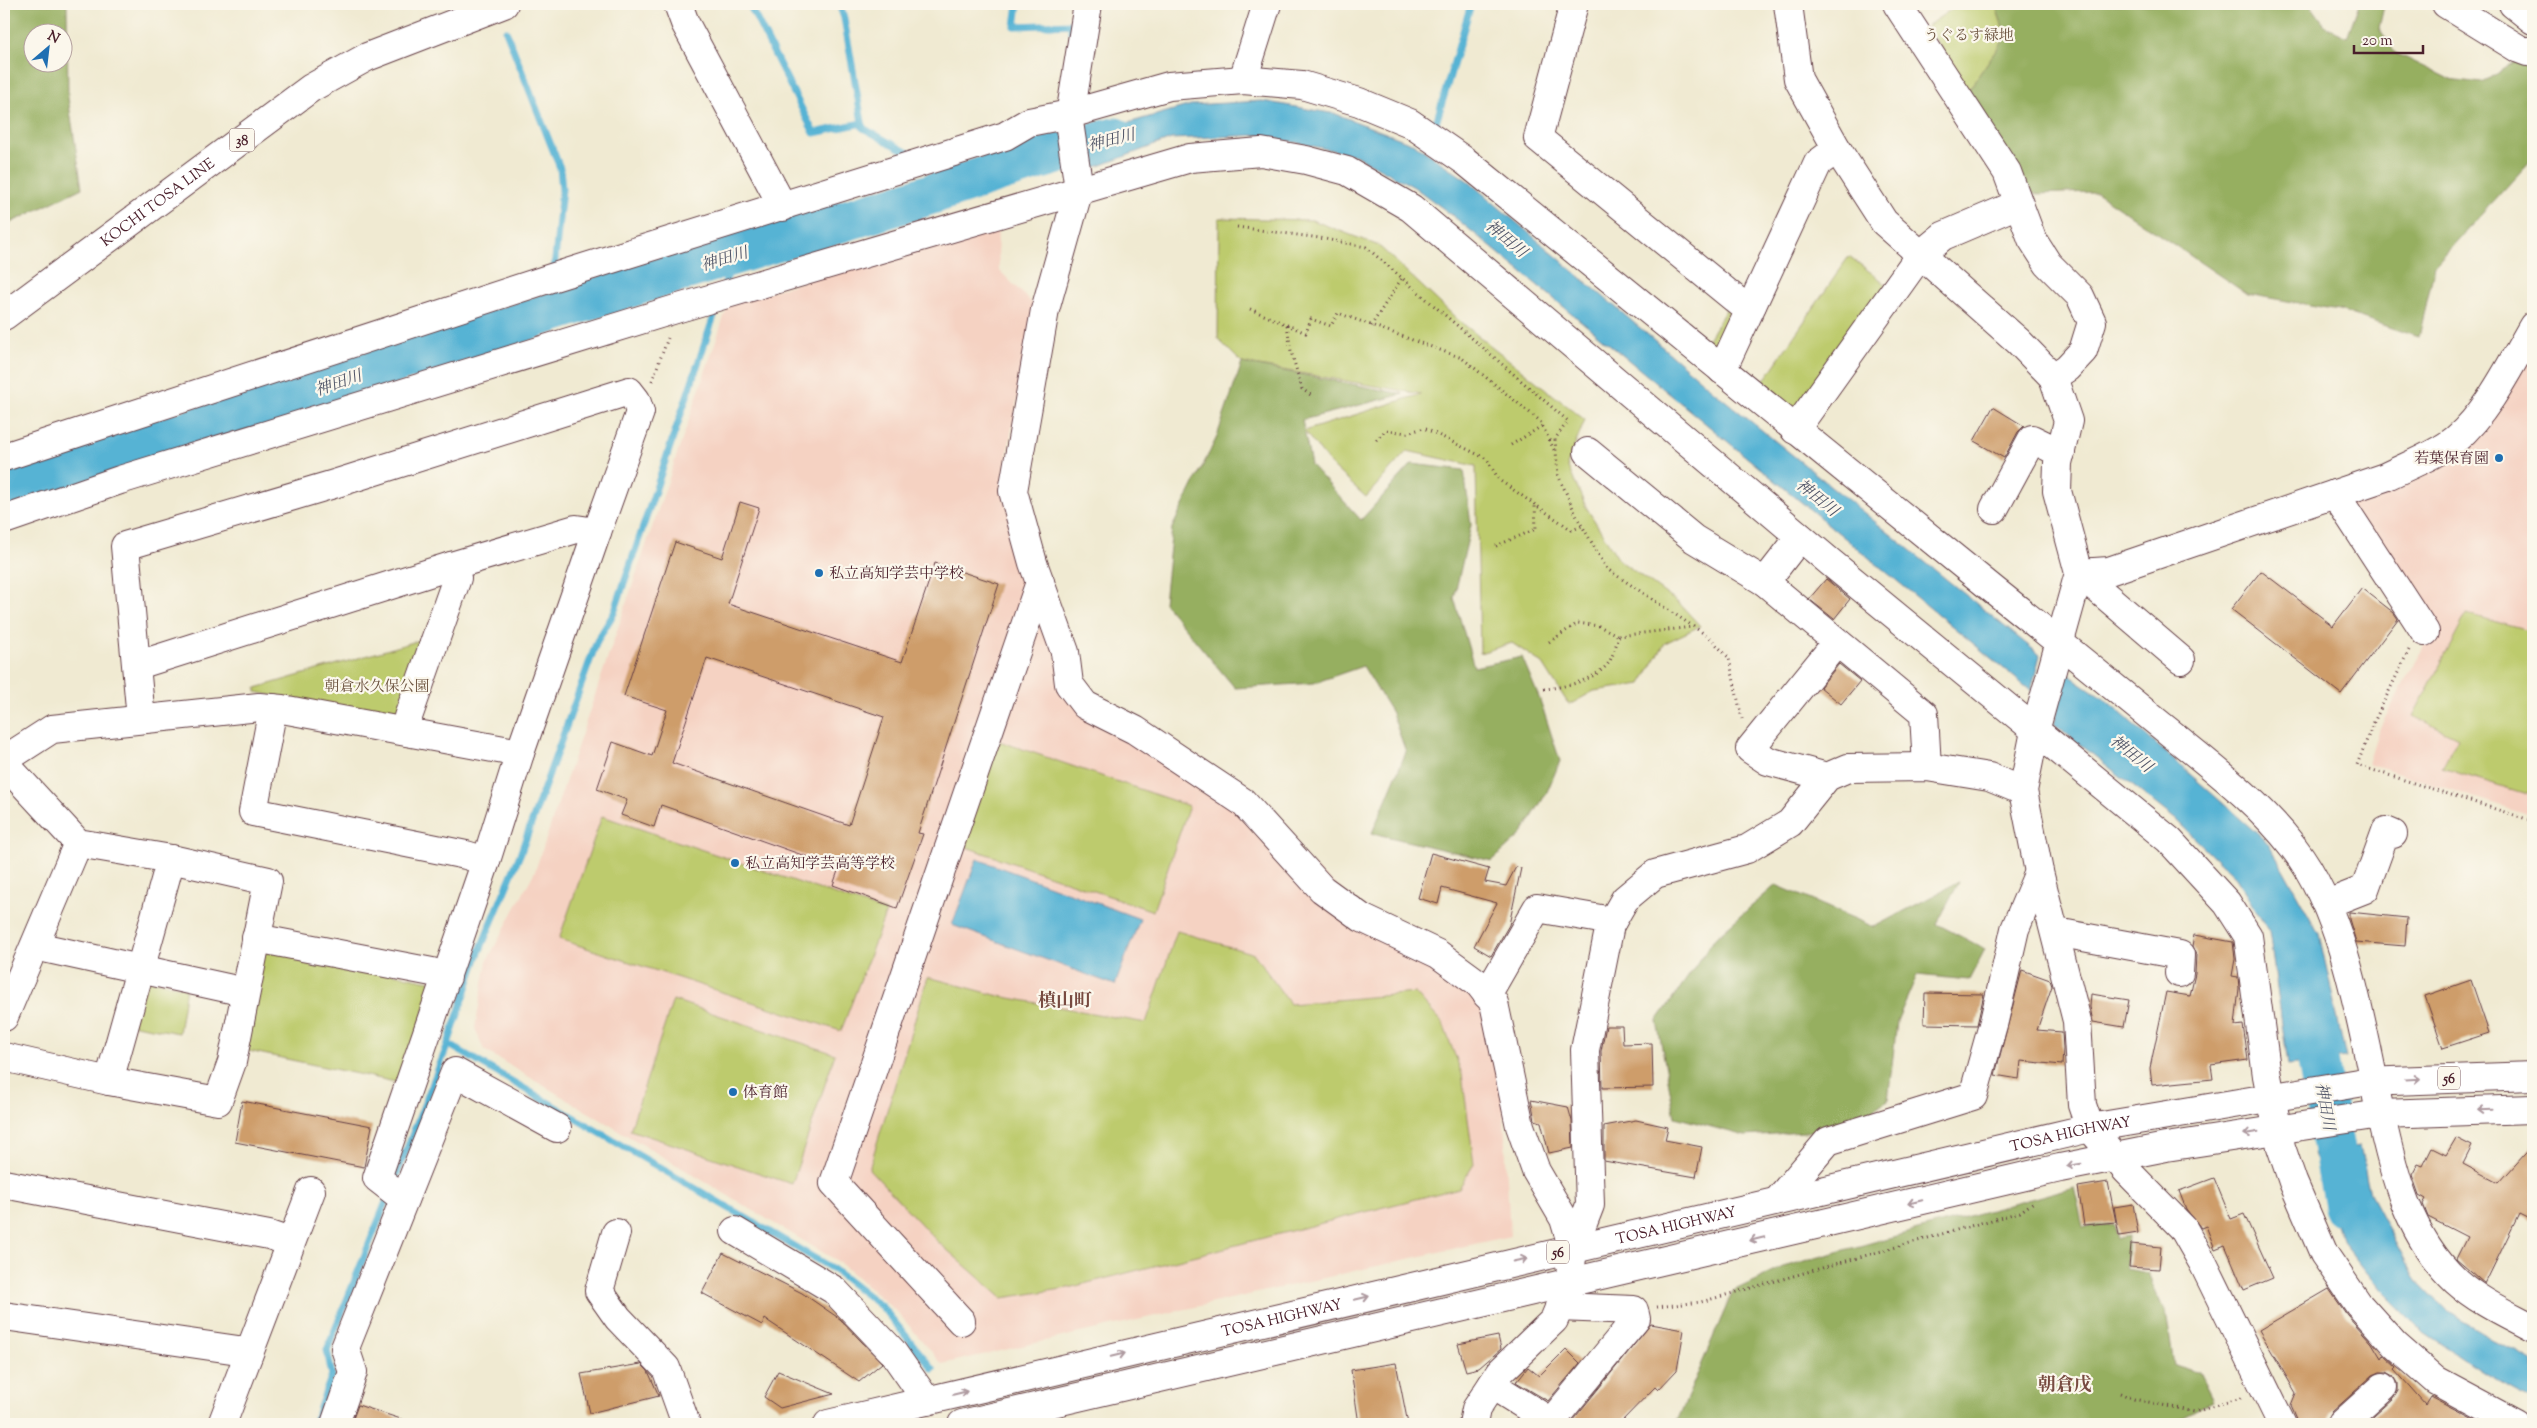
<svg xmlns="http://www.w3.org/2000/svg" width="2537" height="1428" viewBox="0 0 2537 1428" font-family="'Sorts Mill Goudy','Noto Serif JP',serif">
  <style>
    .built { fill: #f5d2c2 }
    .green { fill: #bdcb6d; stroke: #84754c }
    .forest { fill: #96af60; stroke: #706746; fill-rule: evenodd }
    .water { fill: #56b3d4; stroke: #506980 }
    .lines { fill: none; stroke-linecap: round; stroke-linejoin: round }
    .stream { stroke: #56b3d4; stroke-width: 7 }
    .river { stroke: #56b3d4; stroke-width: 41 }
    .building { fill: #ce9d6a; fill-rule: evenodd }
    .minor-casing { stroke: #633d44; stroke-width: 30 }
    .major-casing { stroke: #633d44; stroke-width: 30 }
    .highway-casing { stroke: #633d44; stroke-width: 30 }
    .path { stroke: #633d44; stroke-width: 3; stroke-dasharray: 1 4; stroke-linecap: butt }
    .minor { stroke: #fff; stroke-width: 28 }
    .major { stroke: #fff; stroke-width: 28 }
    .highway { stroke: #fff; stroke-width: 28 }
    .oneway { stroke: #ae9aa0 }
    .poi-dot { fill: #1f6fb2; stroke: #fbf7ec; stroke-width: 2 }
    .labels { text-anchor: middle; stroke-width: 4.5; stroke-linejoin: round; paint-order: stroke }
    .shield { fill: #fbf7ec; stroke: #7f6065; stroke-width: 1 }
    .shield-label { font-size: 14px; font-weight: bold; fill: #4a1f2b }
    .park-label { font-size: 15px; fill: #6c533f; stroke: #fbf7ec }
    .street-label { font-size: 15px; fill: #4a1f2b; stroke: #fbf7ec }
    .poi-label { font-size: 15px; fill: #4a1f2b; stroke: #fbf7ec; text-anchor: start }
    .water-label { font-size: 16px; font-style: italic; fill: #4e5366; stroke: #fbf7ec }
    .quarter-label { font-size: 18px; font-weight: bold; fill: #784b41; stroke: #fbf7ec }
  </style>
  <rect width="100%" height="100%" fill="#fbf7ec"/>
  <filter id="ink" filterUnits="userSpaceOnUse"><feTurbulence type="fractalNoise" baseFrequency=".02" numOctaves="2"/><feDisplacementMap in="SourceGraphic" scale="10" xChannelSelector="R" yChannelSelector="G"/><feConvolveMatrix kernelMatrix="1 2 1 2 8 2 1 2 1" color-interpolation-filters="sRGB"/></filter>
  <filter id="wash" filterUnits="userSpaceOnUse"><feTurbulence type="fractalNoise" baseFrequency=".0096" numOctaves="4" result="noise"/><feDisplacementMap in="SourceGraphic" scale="20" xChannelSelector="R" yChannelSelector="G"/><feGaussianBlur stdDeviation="1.12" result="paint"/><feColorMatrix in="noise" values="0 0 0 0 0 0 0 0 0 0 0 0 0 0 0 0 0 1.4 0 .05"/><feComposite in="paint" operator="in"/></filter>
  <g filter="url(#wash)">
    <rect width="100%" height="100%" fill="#f0ead2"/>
    <!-- built -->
    <g class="built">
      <polygon points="997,221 999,270 1034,305 1001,489 1059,660 1060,685 1233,804 1483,1001 1502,1080 1510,1236 942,1364 898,1313 839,1262 484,1050 475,1028 487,961 535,871 728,305"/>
      <polygon points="2533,351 2533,816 2368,763 2378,731 2431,633 2347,501 2442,466 2463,451"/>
    </g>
    <!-- green -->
    <g class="green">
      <polygon points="1959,4 1995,4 2006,36 1967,92 1927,26"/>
      <polygon points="1219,218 1312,220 1379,246 1457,319 1585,420 1567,465 1586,507 1619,560 1681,605 1700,626 1665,643 1641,684 1594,691 1569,705 1543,664 1512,643 1480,653 1476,466 1407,451 1366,497 1333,467 1304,431 1421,394 1242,363 1218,339"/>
      <polygon points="1849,256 1890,287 1796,419 1758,389"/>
      <polygon points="1730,303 1743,311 1721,362 1703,347"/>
      <polygon points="2467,614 2533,632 2533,796 2442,768 2458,738 2413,716"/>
      <polygon points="427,638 402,713 387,720 256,692 256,688"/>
      <polygon points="996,740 1189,806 1153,911 960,845"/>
      <polygon points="602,816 886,912 841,1031 559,939"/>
      <polygon points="1177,931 1254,954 1290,1004 1415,993 1443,1024 1462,1074 1474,1164 1459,1188 1068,1288 1002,1298 937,1241 869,1169 928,977 999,996 1146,1023"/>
      <polygon points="269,949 434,982 400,1083 244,1050 260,956"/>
      <polygon points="143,978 186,988 179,1033 130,1024"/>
      <polygon points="673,1000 835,1054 792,1184 630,1130"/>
    </g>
    <!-- forest -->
    <g class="forest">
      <path d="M4,4H67L68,98L82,188L4,226ZM32,32H62V62H32Z"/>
      <polygon points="1995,4 2310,4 2327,28 2347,37 2359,4 2384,6 2379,28 2395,53 2448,79 2482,83 2523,56 2533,79 2533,158 2435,265 2419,337 2339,310 2247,294 2096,192 2033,194 1967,92 2006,36"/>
      <polygon points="1242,363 1403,394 1302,420 1311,465 1361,520 1412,464 1464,470 1471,525 1454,598 1474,667 1522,657 1540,700 1560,761 1547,792 1522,834 1492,861 1372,833 1406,752 1392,713 1363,666 1314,683 1235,688 1164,603 1172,528 1216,439"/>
      <polygon points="1959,882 1937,924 1985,949 1969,980 1917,975 1897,1021 1888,1100 1847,1129 1745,1136 1675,1117 1657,1021 1716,937 1776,885 1874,927"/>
      <polygon points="2074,1187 2083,1227 2114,1224 2117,1239 2128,1237 2126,1269 2148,1273 2167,1318 2174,1365 2199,1373 2213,1401 2173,1421 2175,1424 1676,1424 1733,1291 1783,1267"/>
    </g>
    <!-- water -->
    <g class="water">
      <polygon points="1262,101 1336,114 1414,144 1468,181 1722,398 2040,655 2031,691 1452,215 1414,187 1355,155 1260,135 1171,139 1091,169 1086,135 1191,105"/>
      <polygon points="2066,673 2106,700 2269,844 2319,934 2346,1058 2288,1065 2269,932 2236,878 2175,819 2054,724"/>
      <polygon points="977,859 1140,919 1115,985 952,925"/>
      <polygon points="2360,1146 2370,1194 2414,1277 2447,1311 2533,1362 2533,1400 2486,1374 2424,1333 2383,1292 2343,1243 2313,1153"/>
    </g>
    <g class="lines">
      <!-- stream -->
      <g class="stream">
        <polyline points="749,4 814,133 862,123"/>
        <polyline points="839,4 844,18 863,128 914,156"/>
        <polyline points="1018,4 1015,26 1073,24 1071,31"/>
        <polyline points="506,31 560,168 562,189 554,270"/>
        <polyline points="1434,130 1471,4"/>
        <polyline points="932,166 965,185"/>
        <polyline points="724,286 735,254"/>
        <polyline points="550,311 553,284"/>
        <polyline points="448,1044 833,1269 882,1307 933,1369"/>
        <polyline points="393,1184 448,1044 478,955 521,852 597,641 614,613 718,304"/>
        <polyline points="314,1424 332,1375 327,1350 389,1194"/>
      </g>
      <!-- river -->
      <g class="river">
        <path d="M4,489C294,398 582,299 874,212C955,188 1033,158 1115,138"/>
        <polyline points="2308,1006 2344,1206"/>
      </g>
    </g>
    <g id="blocks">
      <!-- building -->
      <g class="building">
        <polygon points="1993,407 2024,426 2018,432 2004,458 1974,441"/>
        <path d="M740,502L759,508L728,604L902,662L935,563L999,584L918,833L923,834L897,908L833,885L839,868L661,805L654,827L621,815L627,800L597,789L613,742L652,756L667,710L624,696L675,542L722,558ZM707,658L884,717L849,825L672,763Z"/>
        <polygon points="2261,571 2333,626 2362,588 2394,613 2398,619 2341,694 2231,609"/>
        <polygon points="1826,579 1850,599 1834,619 1809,599"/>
        <polygon points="1839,664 1860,681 1841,704 1820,687"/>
        <polygon points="1431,853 1489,869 1485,882 1506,886 1516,867 1521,868 1509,925 1491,956 1474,946 1497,903 1442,888 1438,904 1418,898"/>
        <polygon points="2349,912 2407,918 2405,946 2356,942 2349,919"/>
        <polygon points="2194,935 2233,942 2235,959 2232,976 2238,977 2239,988 2235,1026 2243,1025 2248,1060 2211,1065 2213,1079 2152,1085 2150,1068 2166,992 2190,996 2195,974 2196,955 2192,946"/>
        <polygon points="2022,970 2050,980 2052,986 2037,1030 2062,1032 2063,1049 2062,1065 2021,1061 2019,1079 1995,1075"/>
        <polygon points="2471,980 2489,1033 2443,1048 2425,996"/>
        <polygon points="1925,993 1984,994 1977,1025 1924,1024"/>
        <polygon points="2091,994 2129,1000 2124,1027 2093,1022 2090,1007"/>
        <polygon points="1606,1026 1622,1026 1623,1044 1652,1043 1653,1087 1602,1088 1601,1051"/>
        <polygon points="1531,1100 1568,1107 1572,1121 1573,1148 1549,1153 1541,1122 1535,1120"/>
        <polygon points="242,1101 372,1126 364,1167 235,1142"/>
        <polygon points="1636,1120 1668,1127 1665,1140 1702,1147 1696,1177 1604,1161 1604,1126"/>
        <polygon points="2456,1138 2472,1146 2463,1164 2499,1183 2533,1145 2533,1221 2519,1214 2485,1284 2456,1259 2467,1237 2428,1217 2423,1204 2426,1199 2419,1195 2412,1175 2418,1164 2423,1166 2432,1148 2446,1155"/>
        <polygon points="2214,1178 2231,1219 2244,1214 2273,1278 2244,1290 2225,1245 2215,1249 2206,1226 2201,1228 2186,1209 2179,1191"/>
        <polygon points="2108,1182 2116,1222 2084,1225 2078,1187"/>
        <polygon points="2133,1204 2138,1233 2119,1236 2114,1207"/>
        <polygon points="2131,1244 2161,1247 2159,1269 2129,1267"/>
        <polygon points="723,1253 802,1293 840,1319 882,1363 859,1382 765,1319 762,1325 702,1293"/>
        <polygon points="2329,1289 2347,1315 2372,1343 2381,1358 2383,1355 2397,1368 2395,1370 2425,1404 2430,1396 2483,1424 2365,1424 2393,1399 2398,1391 2398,1383 2394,1376 2387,1372 2380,1372 2373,1375 2332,1412 2327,1424 2308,1424 2298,1421 2291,1405 2296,1393 2259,1330"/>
        <polygon points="1651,1324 1684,1330 1677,1370 1658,1390 1655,1387 1619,1424 1576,1424 1572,1421"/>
        <polygon points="1498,1336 1501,1349 1479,1368 1466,1371 1458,1344"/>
        <polygon points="1566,1349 1580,1363 1548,1401 1516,1382 1528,1367 1539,1376"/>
        <polygon points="1396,1363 1408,1424 1359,1424 1351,1370"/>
        <polygon points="641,1364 648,1371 659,1396 590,1413 581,1374"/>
        <polygon points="778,1371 834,1394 780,1408 764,1397"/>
        <polygon points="358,1405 407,1421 406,1424 351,1424"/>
      </g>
    </g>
  </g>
  <g filter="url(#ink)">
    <use href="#blocks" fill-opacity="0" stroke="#633d44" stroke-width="1"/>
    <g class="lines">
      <defs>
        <g id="minor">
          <polyline points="678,4 685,23 783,207"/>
          <polyline points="1088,4 1069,122 1079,189 1045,310 1013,491 1033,563 1065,652 1069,684 1085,705 1135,730 1243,802 1322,889 1362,918 1438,954 1479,984 1494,1003 1520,1126 1536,1171 1564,1219 1573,1249"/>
          <polyline points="1574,4 1538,138 1740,303 1752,305"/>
          <polyline points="1788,4 1798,79 1837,149 1884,222 2018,341 2053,377 2068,421 2058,463 2057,491 2079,573 2035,731 2023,791 2039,872 2077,1021 2082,1105 2090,1128 2126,1170 2183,1228 2203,1263 2282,1424"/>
          <polyline points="1897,4 2007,172 2032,239 2048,264 2080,296 2092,322 2083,351 2067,368 2053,377"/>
          <polyline points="2446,4 2519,49 2527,52 2533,50"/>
          <polyline points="2513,4 2533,20"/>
          <polyline points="1243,80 1267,4"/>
          <polyline points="1722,370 1818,163 1837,149"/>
          <polyline points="1795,430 1920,255 1943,236 2018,204"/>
          <polyline points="1588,452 1694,539 1765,582 1924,714 1927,767"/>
          <path d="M4,457L551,278L1005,136L1029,122L1070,114L1169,86L1243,80L1302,85L1359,102L1410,123L1465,161C1641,305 1818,448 1995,591C2053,637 2110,684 2168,731C2212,767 2259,802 2294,848C2345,913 2363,1031 2380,1112C2393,1173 2409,1237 2456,1281C2478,1301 2507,1314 2533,1328"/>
          <polyline points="2335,494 2425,632"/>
          <polyline points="1994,509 2032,439 2061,453"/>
          <polyline points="4,520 120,480 679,308 1190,158 1261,152 1306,160 1347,171 1411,208 1830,562 2169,840 2227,903 2248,936 2267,1076 2281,1147 2293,1182 2324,1254 2359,1305 2395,1345 2436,1381 2516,1424"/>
          <path d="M2079,573L2109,571L2385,477C2407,466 2438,454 2456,439C2488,412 2512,362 2533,326"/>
          <polyline points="2079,573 2181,660"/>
          <polyline points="1765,582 1800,537"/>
          <polyline points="138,665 451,566 576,529 597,532 640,412 636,400 629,391 334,484 125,546 141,719"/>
          <polyline points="273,708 253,812 466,855 486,861 520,753 597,532"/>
          <polyline points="408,732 408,717 457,578 451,566"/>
          <polyline points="4,760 52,729 259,707 282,709 520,753"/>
          <polyline points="4,763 78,843 171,859 268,881 232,1062 218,1101 109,1081 4,1057"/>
          <polyline points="1827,777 1768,761 1750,749 1837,642"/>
          <polyline points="2327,904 2365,889 2386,831 2393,834"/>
          <polyline points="2056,932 2180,955 2179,973"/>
          <polyline points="256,938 432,972 447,977"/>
          <polyline points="35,946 245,992"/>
          <polyline points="1487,995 1537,908 1612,921"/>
          <polyline points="4,1017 78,843"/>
          <polyline points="109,1081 171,859"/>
          <polyline points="4,1184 269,1235 290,1242"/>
          <polyline points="404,1199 377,1178 486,861"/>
          <polyline points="1778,1200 1828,1141 1973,1096 1994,1021 2015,929 2039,872"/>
          <polyline points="735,1231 834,1290 892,1351 927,1401"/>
          <polyline points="616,1233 599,1291 618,1318 666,1368 686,1424"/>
          <polyline points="4,1316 238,1350 248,1355"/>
          <polyline points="961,1321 834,1183 1040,582"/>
          <polyline points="1492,1385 1551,1422 1636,1319 1634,1310 1559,1307"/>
          <polyline points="222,1424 311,1191"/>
          <polyline points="335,1424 353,1372 345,1348 455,1072 557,1128"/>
          <polyline points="1473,1424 1476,1409 1501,1371 1554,1320 1569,1284 1573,1249 1590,1205 1585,1050 1610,925 1625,899 1655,874 1747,849 1790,823 1827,777 1848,768 1927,767 1989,777 2023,791"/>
          <polyline points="2342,1424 2383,1387"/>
        </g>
        <g id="major">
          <path id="s1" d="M4,316L311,88L367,57L504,4"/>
        </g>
        <g id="highway">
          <path id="s2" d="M828,1424L2090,1128L2364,1082L2533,1076"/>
          <polyline points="962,1424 2060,1168 2166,1147 2380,1114 2533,1109"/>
        </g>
      </defs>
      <!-- minor casing -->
      <use href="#minor" class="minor-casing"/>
      <!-- major casing -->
      <use href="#major" class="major-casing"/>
      <!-- highway casing -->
      <use href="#highway" class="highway-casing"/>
      <!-- path -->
      <g class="path">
        <polyline points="1237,227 1320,238 1366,247 1568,421 1555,439 1558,475 1577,517 1607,569 1709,637 1729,658 1742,719"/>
        <polyline points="1250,309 1306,333 1311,319 1331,326 1338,313 1462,358 1540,421 1555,452"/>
        <polyline points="1287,325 1291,351 1302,389 1312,396"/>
        <polyline points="1371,326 1402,278"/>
        <polyline points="652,381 668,338"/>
        <polyline points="1376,440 1386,430 1407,433 1424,428 1487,459 1499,480 1572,530 1582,526"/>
        <polyline points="1511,445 1542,426"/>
        <polyline points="1496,546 1536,529 1535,505"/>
        <polyline points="1549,642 1578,623 1599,626 1619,636"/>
        <polyline points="2409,650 2373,724 2357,765 2533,821"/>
        <path d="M1544,689C1566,687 1592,681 1607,665C1613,658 1616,644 1619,636L1692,627"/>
        <polyline points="1657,1307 1701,1302 2020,1212 2035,1201"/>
        <polyline points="2120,1393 2134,1399 2195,1412 2241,1398"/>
      </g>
      <!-- minor -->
      <use href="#minor" class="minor"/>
      <!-- major -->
      <use href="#major" class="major"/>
      <!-- highway -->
      <use href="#highway" class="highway"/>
    </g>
    <!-- one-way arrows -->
    <defs><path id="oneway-shaft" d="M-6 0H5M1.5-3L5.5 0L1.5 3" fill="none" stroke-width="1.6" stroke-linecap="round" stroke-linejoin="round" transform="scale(1.25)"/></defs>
    <g class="oneway">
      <use href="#oneway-shaft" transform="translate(2413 1079) rotate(-3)"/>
      <use href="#oneway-shaft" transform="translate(2485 1110) rotate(178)"/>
      <use href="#oneway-shaft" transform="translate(2251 1133) rotate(171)"/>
      <use href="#oneway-shaft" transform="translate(2074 1165) rotate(170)"/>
      <use href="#oneway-shaft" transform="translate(1915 1202) rotate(167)"/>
      <use href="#oneway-shaft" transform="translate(1757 1239) rotate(167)"/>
      <use href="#oneway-shaft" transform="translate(1520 1260) rotate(-12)"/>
      <use href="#oneway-shaft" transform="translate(1362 1298) rotate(-13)"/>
      <use href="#oneway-shaft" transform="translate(1118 1355) rotate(-13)"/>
      <use href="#oneway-shaft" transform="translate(960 1393) rotate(-13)"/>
    </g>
  </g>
  <!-- markers -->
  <g class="poi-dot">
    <circle cx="2499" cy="458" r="5"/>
    <circle cx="819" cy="573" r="5"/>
    <circle cx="735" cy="863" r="5"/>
    <circle cx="733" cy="1092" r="5"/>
  </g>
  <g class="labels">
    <!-- shield labels -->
    <g class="shield">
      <rect x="229.5" y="128.5" width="25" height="23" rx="4"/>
      <rect x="2438" y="1066.5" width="22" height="23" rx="4"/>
      <rect x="1547" y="1240.5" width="22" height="23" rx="4"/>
    </g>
    <g class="shield-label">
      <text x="242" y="145">38</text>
      <text x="2449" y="1083">56</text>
      <text x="1558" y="1257">56</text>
    </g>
    <!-- park labels -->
    <g class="park-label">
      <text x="1969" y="40">うぐるす緑地</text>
      <text x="377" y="691">朝倉水久保公園</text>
    </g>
    <!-- street labels -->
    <g class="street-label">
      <text dy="5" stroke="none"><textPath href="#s1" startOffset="191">KOCHI TOSA LINE</textPath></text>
      <text dy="5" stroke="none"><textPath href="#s2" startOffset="1276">TOSA HIGHWAY</textPath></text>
      <text dy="5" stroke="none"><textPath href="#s2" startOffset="871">TOSA HIGHWAY</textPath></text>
      <text dy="5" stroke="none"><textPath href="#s2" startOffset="466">TOSA HIGHWAY</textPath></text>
    </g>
    <!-- poi labels -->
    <g class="poi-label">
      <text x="2489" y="463" text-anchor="end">若葉保育園</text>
      <text x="829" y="578">私立高知学芸中学校</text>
      <text x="745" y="868">私立高知学芸高等学校</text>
      <text x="743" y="1097">体育館</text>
    </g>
    <!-- water labels -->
    <g class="water-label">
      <text transform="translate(1111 139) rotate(-14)" y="6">神田川</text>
      <text transform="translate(1507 238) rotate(40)" y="6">神田川</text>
      <text transform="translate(724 258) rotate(-17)" y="6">神田川</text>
      <text transform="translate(338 382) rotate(-19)" y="6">神田川</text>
      <text transform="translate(1818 497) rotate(39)" y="6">神田川</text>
      <text transform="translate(2132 753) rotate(39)" y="6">神田川</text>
      <text transform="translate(2326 1106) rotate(80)" y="6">神田川</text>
    </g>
    <!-- quarter labels -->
    <g class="quarter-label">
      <text x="1065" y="1006">槙山町</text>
      <text x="2065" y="1390">朝倉戊</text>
    </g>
  </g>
  <!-- margin -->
  <rect width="2537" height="1428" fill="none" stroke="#fbf7ec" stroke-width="20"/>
  <!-- north arrow -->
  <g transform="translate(48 48) rotate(28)"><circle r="24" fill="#fbf7ec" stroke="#b4a19f"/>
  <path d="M0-4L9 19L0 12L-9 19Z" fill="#1f6fb2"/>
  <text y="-8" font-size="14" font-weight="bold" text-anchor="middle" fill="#4a1f2b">N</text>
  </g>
  <!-- scale -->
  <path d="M2354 45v8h69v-8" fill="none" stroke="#4a1f2b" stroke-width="2.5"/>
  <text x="2362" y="45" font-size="15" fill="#4a1f2b" stroke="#fbf7ec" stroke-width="4" paint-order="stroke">20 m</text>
</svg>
